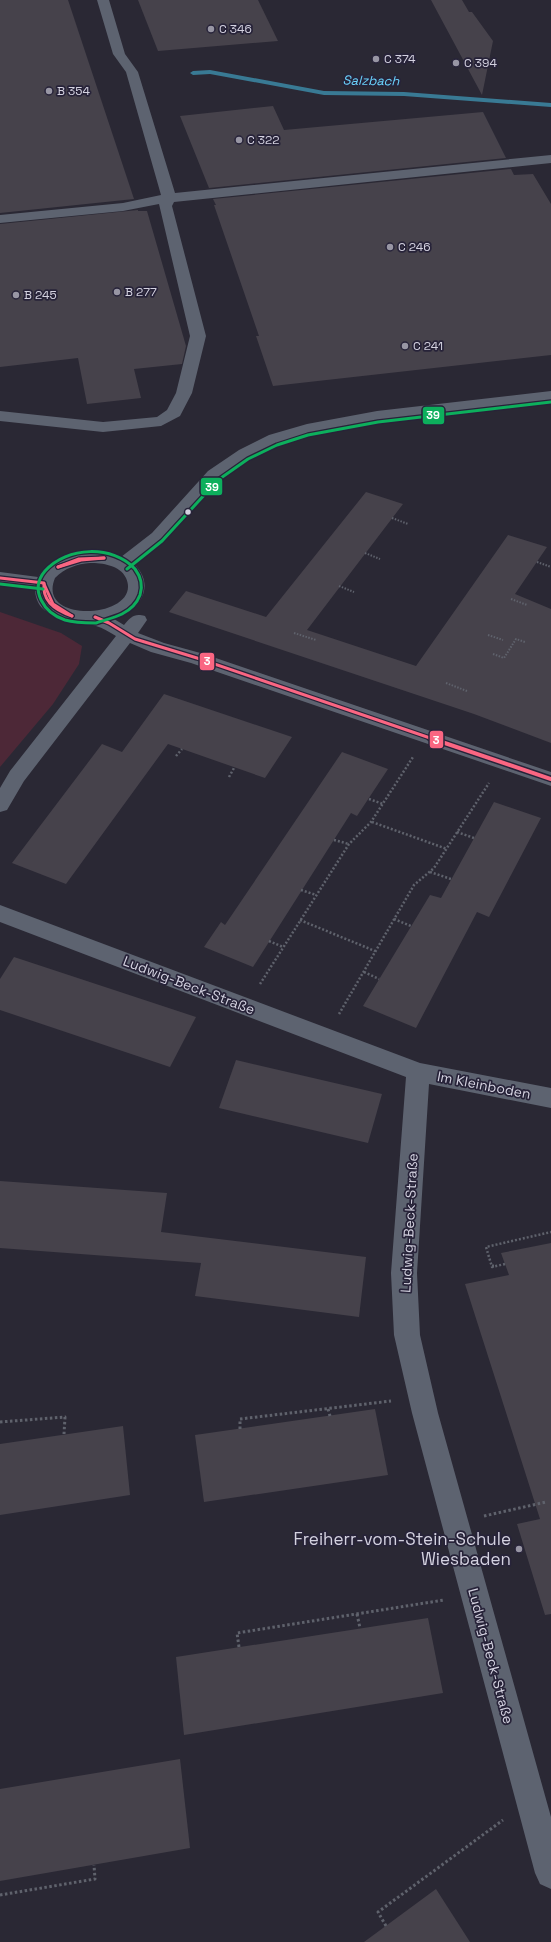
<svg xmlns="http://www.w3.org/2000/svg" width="551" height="1942" viewBox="0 0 551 1942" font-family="'Space Grotesk',sans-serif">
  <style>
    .green { fill: #4d2837 }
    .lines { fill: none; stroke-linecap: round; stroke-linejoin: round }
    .stream { fill: #397a94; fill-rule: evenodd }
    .building { fill: #46424b }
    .path-far2 { stroke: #5f626c; stroke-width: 2; stroke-dasharray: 1.5 1.5; stroke-linecap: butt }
    .path-far1 { stroke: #5f626c; stroke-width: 2.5; stroke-dasharray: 2 2; stroke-linecap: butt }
    .path { stroke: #5f626c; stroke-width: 3; stroke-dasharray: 2.5 2.5; stroke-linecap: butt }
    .minor { fill: #5d6370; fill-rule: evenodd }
    .bus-1-far1-casing { stroke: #272339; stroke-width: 5.5 }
    .bus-1-casing { stroke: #272339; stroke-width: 7 }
    .bus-2-casing { stroke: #272339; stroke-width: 5.5 }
    .bus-1-far1 { stroke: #fa6682; stroke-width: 3 }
    .bus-1 { stroke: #fa6682; stroke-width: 4 }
    .bus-2 { stroke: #0daf5c; stroke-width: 3 }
    .poi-dot { fill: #9896a4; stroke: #272339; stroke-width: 1.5 }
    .bus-dot { fill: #d4d2e0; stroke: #272339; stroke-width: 1.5 }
    .labels { text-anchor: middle; stroke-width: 3.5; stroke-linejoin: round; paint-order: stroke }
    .far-poi-label { font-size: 12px; fill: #d4d2e0; stroke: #272339; text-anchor: start }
    .far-water-label { font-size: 13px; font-style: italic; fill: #6ad3fc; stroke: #272339 }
    .street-label { font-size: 14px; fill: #d4d2e0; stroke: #272339 }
    .near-poi-label { font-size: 17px; fill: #d4d2e0; stroke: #272339; text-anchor: end }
    .line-badge { stroke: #272339; stroke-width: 1.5 }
    .badge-label { font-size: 11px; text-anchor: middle; font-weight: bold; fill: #fff }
  </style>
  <rect width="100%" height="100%" fill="#2a2834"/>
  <!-- green -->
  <polygon class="green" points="0,612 61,633 82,646 79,664 53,704 0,767"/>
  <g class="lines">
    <!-- stream -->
    <polygon class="stream" points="210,70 324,91 404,92 551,103 551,107 404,96 324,95 210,74 193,75 190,73 193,71"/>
  </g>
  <!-- building -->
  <g class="building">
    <polygon points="0,0 68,0 134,199 0,213"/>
    <polygon points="138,0 258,0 278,41 158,51"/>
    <polygon points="431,0 462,0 469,12 472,12 493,41 482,95"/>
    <polygon points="273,106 284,130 483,112 506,158 209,188 180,116"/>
    <polygon points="511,169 514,175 533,174 551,204 551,355 273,386 256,336 259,336 214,205 216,205 213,199"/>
    <polygon points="138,210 138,211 147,211 186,346 182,364 134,369 141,398 87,404 78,358 0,367 0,224"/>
    <polygon points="366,492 403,504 307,630 416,666 508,535 547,547 515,594 551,609 551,743 474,714 169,612 186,591 266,617"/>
    <polygon points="164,694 292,737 265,778 168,744 66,884 12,863 102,744 122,752"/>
    <polygon points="342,752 388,769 357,816 351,813 253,967 204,947 221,922 225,925"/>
    <polygon points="494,802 541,818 489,917 477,912 416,1028 363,1006 430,895 441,898"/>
    <polygon points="14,957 196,1017 170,1067 0,1010 0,979"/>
    <polygon points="236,1060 382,1094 368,1143 219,1108"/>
    <polygon points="0,1181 167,1193 161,1232 366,1257 359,1317 195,1296 201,1263 0,1248"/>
    <polygon points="551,1243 551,1614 545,1615 517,1524 540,1519 465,1284 509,1275 501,1253"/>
    <polygon points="375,1409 388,1475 204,1502 195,1435"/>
    <polygon points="123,1426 130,1495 0,1515 0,1444"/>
    <polygon points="428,1618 443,1693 184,1735 176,1657"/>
    <polygon points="180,1759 190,1848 0,1881 0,1789"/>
    <polygon points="436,1889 470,1942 364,1942"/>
  </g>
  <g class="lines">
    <!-- path-far2 -->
    <g class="path-far2">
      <polyline points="392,518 408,524"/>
      <polyline points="365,553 380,559"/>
      <polyline points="537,562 551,567"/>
      <polyline points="339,586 354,592"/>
      <polyline points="511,599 527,605"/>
      <polyline points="294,633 316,640"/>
      <polyline points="488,635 503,640"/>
      <polyline points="493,654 504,658 516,639 525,642"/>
      <polyline points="446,683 467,691"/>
    </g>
    <!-- path-far1 -->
    <g class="path-far1">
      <polyline points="176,756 182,749"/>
      <polyline points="229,777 234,768"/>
      <polyline points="369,799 383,804"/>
      <polyline points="372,822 447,849"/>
      <polyline points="457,832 474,838"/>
      <polyline points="334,840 349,844"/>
      <polyline points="430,872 451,879"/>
      <polyline points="301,890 316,895"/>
      <polyline points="394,919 411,926"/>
      <polyline points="300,920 375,951"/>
      <polyline points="269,941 283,947"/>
      <polyline points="364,972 379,979"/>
      <polyline points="260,984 349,844 371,822 413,757"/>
      <polyline points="339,1014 414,885 434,868 489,783"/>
      <polyline points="505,1264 492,1267 486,1247 551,1232"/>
    </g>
    <!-- path -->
    <g class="path">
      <polyline points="492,1266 494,1266"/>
      <polyline points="328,1409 330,1416"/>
      <polyline points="0,1422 65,1417 64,1434"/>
      <polyline points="240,1429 240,1419 391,1401"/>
      <polyline points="484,1516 546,1502"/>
      <polyline points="357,1614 360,1628"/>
      <polyline points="239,1647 237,1633 444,1600"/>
      <polyline points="0,1895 95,1879 94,1865"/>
      <polyline points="386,1926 378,1912 503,1820"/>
    </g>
    <!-- minor -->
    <g class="minor">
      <polygon points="97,0 109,0 125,54 138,72 175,193 551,155 551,163 174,202 172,206 206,336 192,393 180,416 161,426 103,432 0,421 0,411 103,422 157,417 167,410 176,393 190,336 159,204 123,211 0,223 0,215 123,203 161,195 126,72 113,54"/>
      <path d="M551,391V401L377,421L310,433L281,443L251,458L220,479L164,541L134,564C157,586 139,612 114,619L124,625C131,617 134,613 145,616L147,620L138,633L164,643L204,654L551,772V786L191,663L151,652L130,643L24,781L7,810L0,812V788L10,771L116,636C109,632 103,628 96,626C74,618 35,622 35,588L0,584V572L38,577C54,551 94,546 121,557L152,533L208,471L239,450L269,435L307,424L377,411ZM90,563C102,563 120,565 126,578C144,618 35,626 55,578C65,568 77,564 90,563Z"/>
      <polygon points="0,905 420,1063 551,1088 551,1108 429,1084 417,1273 420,1335 438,1413 551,1817 551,1889 540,1884 535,1873 412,1413 394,1335 391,1273 406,1077 0,922"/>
    </g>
    <defs>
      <g id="bus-1-far1">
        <polyline points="58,567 79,559 104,558"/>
        <polyline points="58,567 81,560 104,558"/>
        <polyline points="0,578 44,583"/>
        <polyline points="44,584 53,604 72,616"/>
        <path d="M44,584C42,602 57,611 72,616"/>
        <polyline points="95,617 109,623 135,639 197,658 433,739"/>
      </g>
      <polyline id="bus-1" points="430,738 551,779"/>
      <g id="bus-2">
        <polyline points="127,569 162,541 218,480 248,459 277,445 308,435 378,422 551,402"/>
        <polyline points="0,584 43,589"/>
        <path d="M95,623C85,623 75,623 65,620C44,613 29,590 45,571C67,546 113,545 135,569C141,577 143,586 140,595C137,603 130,610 122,614C114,618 104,620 96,623"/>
      </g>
    </defs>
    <!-- bus-1-far1 casing -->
    <use href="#bus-1-far1" class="bus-1-far1-casing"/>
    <!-- bus-1 casing -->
    <use href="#bus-1" class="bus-1-casing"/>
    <!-- bus-2 casing -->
    <use href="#bus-2" class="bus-2-casing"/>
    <!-- bus-1-far1 -->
    <use href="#bus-1-far1" class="bus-1-far1"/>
    <!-- bus-1 -->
    <use href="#bus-1" class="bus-1"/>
    <!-- bus-2 -->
    <use href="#bus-2" class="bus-2"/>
  </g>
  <!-- markers -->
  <g class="poi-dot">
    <circle cx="211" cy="29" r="4"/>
    <circle cx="376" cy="59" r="4"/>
    <circle cx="456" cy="63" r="4"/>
    <circle cx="49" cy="91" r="4"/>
    <circle cx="239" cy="140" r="4"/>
    <circle cx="390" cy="247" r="4"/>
    <circle cx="117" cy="292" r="4"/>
    <circle cx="16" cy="295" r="4"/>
    <circle cx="405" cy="346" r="4"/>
    <circle cx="519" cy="1549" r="4"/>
  </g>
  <circle class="bus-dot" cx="188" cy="512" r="3.5"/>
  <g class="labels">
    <!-- far-poi labels -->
    <g class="far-poi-label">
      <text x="219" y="33">C 346</text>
      <text x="384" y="63">C 374</text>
      <text x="464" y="67">C 394</text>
      <text x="57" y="95">B 354</text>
      <text x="247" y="144">C 322</text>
      <text x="398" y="251">C 246</text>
      <text x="125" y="296">B 277</text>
      <text x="24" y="299">B 245</text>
      <text x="413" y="350">C 241</text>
    </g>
    <!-- far-water labels -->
    <g class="far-water-label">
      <text transform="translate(371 80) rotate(1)" y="5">Salzbach</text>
    </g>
    <!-- street labels -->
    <g class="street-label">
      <text transform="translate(189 985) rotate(21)" y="5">Ludwig-Beck-Straße</text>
      <text transform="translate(484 1085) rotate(11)" y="5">Im Kleinboden</text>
      <text transform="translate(409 1223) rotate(-87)" y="5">Ludwig-Beck-Straße</text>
      <text transform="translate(491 1656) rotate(75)" y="5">Ludwig-Beck-Straße</text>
    </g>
    <!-- near-poi labels -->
    <g class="near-poi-label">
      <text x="511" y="1545">Freiherr-vom-Stein-Schule<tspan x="511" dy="20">Wiesbaden</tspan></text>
    </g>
  </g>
  <g class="line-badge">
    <rect x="422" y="406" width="23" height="19" rx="4" fill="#0daf5c"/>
    <rect x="200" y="477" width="23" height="19" rx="4" fill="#0daf5c"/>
    <rect x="199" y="652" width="16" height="19" rx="4" fill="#fa6682"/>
    <rect x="429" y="730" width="15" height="19" rx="4" fill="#fa6682"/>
  </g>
  <g class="badge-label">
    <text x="433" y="419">39</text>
    <text x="212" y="491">39</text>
    <text x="207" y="665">3</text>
    <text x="436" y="744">3</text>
  </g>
</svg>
